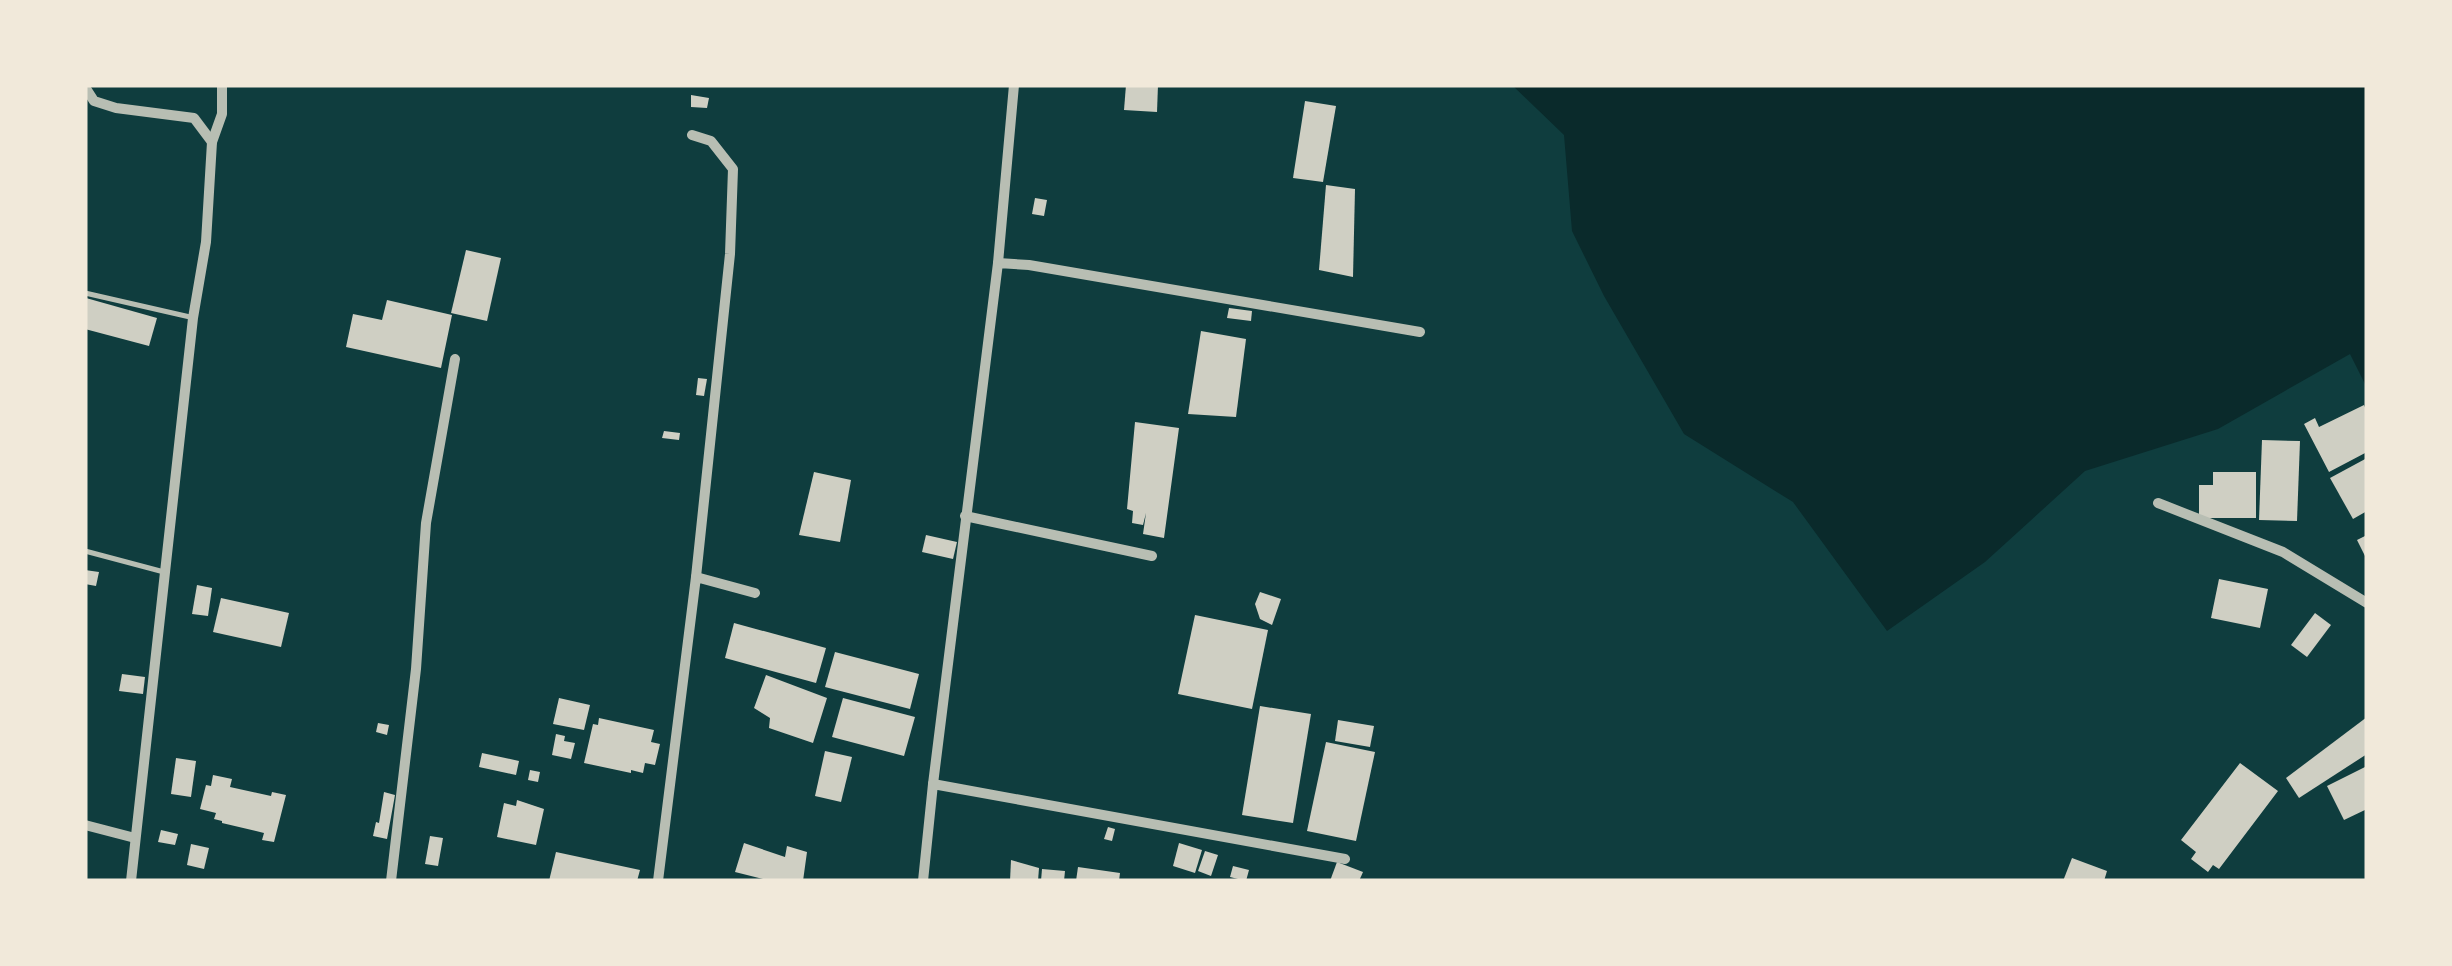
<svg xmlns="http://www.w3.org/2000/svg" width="2452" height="966" viewBox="0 0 2452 966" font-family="'Fira Sans Condensed',sans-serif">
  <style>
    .water { fill: #0a2a2b }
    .building { fill: #cfcfc3 }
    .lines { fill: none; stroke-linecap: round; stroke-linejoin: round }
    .service { stroke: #b8beb3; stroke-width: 5 }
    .minor { stroke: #b8beb3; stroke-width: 10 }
  </style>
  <rect width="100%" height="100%" fill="#0f3d3e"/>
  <!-- water -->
  <polygon class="water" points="1512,85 2367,85 2367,388 2350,354 2218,429 2085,471 1985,562 1887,631 1793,502 1684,434 1604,296 1572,231 1564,135"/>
  <!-- building -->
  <g class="building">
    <polygon points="1126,85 1158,85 1157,112 1124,110"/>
    <polygon points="691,95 709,98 707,108 691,107"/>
    <polygon points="1305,101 1336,106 1323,182 1293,178"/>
    <polygon points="1326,185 1355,189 1353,277 1319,270"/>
    <polygon points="1035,198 1047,200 1044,216 1032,214"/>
    <polygon points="466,250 501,258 487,321 451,313"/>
    <polygon points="86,298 157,318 149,346 85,329"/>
    <polygon points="387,300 452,315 441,368 346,347 353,314 382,320"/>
    <polygon points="1229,308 1252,311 1251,321 1227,318"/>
    <polygon points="1201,331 1246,339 1236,417 1188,414"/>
    <polygon points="698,378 707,379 704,396 696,395"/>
    <polygon points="2364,405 2367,412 2367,452 2329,472 2304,424 2315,418 2319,427"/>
    <polygon points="1135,422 1179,428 1164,538 1143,534 1146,513 1143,525 1132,523 1133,511 1127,509"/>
    <polygon points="664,431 680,433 679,440 662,438"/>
    <polygon points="2262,440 2300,441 2297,521 2259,520"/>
    <polygon points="2367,458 2367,511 2353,519 2330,478"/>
    <polygon points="814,472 851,480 840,542 799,535"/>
    <polygon points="2213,472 2256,472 2256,518 2199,518 2199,485 2213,485"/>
    <polygon points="926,535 957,542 953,559 922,552"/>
    <polygon points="2367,535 2367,560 2357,540"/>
    <polygon points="85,570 99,572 96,586 85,584"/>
    <polygon points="2219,579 2268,589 2260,628 2211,618"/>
    <polygon points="197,585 212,588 208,616 192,614"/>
    <polygon points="1260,592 1281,599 1272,625 1260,619 1255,604"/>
    <polygon points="221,598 289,613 281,647 213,632"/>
    <polygon points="2315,613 2331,625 2307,657 2291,645"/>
    <polygon points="1195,615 1268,630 1252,709 1178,694"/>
    <polygon points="734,623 826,648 816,683 725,658"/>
    <polygon points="835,652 919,674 910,709 825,687"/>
    <polygon points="122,674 145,677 143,694 119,691"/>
    <polygon points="766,675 827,698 813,743 769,728 770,718 754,708"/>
    <polygon points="559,698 590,705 584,730 553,724"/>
    <polygon points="843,698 915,717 904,756 832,737"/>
    <polygon points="1260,706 1311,714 1293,823 1242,815"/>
    <polygon points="2367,717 2367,754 2299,798 2286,778"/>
    <polygon points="599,718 654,730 651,742 660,744 655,765 645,763 643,773 631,770 631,773 584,763 593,724 598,725"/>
    <polygon points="1338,720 1374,726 1370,747 1335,741"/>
    <polygon points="378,723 389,725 387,735 376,732"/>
    <polygon points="556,734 565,736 564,741 575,743 571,759 552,755"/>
    <polygon points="1326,742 1375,752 1356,841 1307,831"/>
    <polygon points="825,751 852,757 841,802 815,796"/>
    <polygon points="482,753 519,761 516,775 479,767"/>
    <polygon points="176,758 196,761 191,797 171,794"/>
    <polygon points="2240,763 2278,791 2219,869 2213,865 2208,872 2191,859 2196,852 2181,840"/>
    <polygon points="2367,766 2367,809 2344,820 2327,786"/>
    <polygon points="530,770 540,772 538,782 528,780"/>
    <polygon points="213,775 232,779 230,787 271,796 272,792 286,795 274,842 262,840 264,833 222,823 222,821 214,819 216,813 200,809 206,785 211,786"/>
    <polygon points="384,792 395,795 387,839 373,836 376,822 379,823"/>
    <polygon points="517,800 544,809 536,845 497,837 504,803 516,806"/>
    <polygon points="1108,827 1115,829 1112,841 1104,839"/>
    <polygon points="161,830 178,834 175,845 158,842"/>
    <polygon points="430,836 443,838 438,866 425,864"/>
    <polygon points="744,843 785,857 787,846 807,852 803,881 771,881 735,872"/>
    <polygon points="1179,843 1202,850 1195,873 1173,866"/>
    <polygon points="191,844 209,848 204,869 187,865"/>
    <polygon points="1205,851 1218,855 1211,876 1198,871"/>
    <polygon points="556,852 640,870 637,881 549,881"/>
    <polygon points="2072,858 2107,871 2104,881 2063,881"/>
    <polygon points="1011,860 1039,868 1038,881 1010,881"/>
    <polygon points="1337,862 1363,872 1359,881 1330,881"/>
    <polygon points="1233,866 1249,870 1246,881 1230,877"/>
    <polygon points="1078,867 1120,873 1119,881 1076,881"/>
    <polygon points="1042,869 1065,871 1064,881 1041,881"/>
  </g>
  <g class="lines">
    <!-- service -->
    <g class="service">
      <polyline points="85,293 190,317"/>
      <polyline points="85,551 164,572"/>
    </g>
    <!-- minor -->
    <g class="minor">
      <polyline points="85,87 94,101 116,108 194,118 212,142"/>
      <polyline points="692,135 711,141 733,169 730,254 696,577"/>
      <polyline points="998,263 1014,85"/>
      <polyline points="2158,503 2283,552 2367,603"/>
      <polyline points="965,516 1152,556"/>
      <polyline points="933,784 998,263 1029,265 1420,332"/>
      <polyline points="85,825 135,838"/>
      <polyline points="131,881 193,318 206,242 212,142 222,114 222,85"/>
      <polyline points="391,881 416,669 426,523 455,359"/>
      <polyline points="658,881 696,577 755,593"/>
      <polyline points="923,881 933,784 1345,859"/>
    </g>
  </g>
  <!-- border -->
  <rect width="2452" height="966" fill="none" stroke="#f1e9da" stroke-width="175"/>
</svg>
